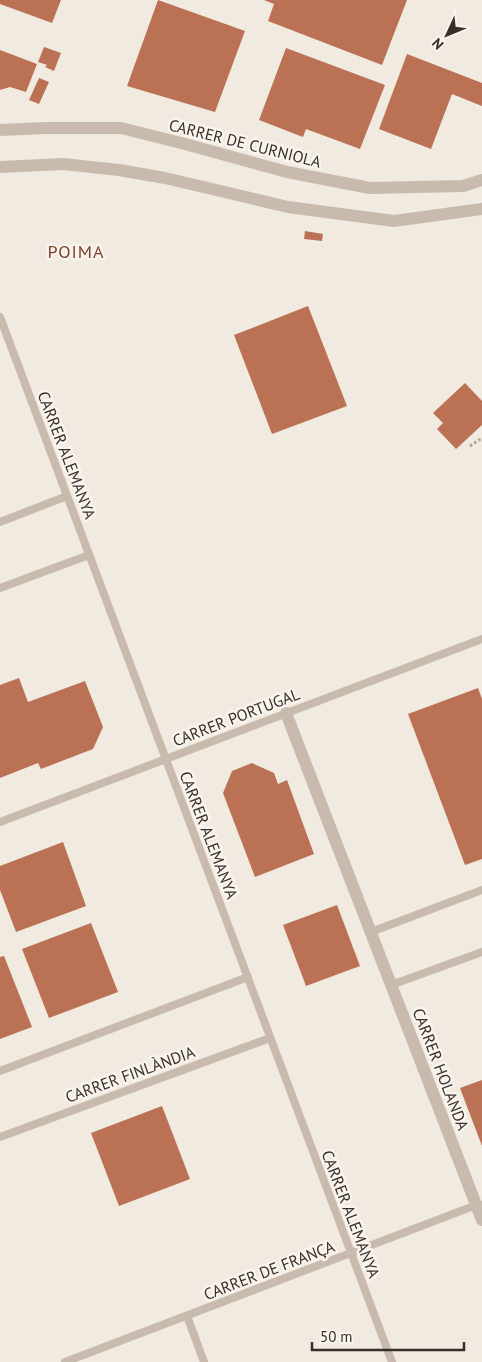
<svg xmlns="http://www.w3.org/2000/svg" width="482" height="1362" viewBox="0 0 482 1362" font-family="'PT Sans',sans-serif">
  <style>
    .building { fill: #bb7154 }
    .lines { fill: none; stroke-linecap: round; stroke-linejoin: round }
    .path { stroke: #b4a597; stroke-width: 3; stroke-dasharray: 2.5 2.5; stroke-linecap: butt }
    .service { stroke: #c8bbad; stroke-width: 8 }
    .minor { stroke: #c8bbad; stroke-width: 12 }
    .tertiary { stroke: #c8bbad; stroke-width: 12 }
    .labels { text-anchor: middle; stroke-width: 5; stroke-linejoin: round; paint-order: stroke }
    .street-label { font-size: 16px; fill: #382f2b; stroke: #f9f4ed }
    .neighbourhood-label { font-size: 18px; letter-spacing: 1px; fill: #7f422b; stroke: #f9f4ed }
  </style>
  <rect width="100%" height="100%" fill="#f1eae0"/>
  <!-- building -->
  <g class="building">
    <polygon points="0,0 61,0 52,23 0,4"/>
    <polygon points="158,0 245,31 215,112 127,86"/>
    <polygon points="264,0 407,0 382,65 268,21 274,4"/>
    <polygon points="44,47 61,53 54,71 45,67 47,65 38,62"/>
    <polygon points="286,48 385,85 360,149 306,129 303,137 259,120"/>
    <polygon points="0,50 37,64 26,92 10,87 0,90"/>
    <polygon points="407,54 482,83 482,106 452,94 431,149 379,129"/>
    <polygon points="39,78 49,82 39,104 29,100"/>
    <polygon points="305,231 323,234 322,241 304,239"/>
    <polygon points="308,306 347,406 272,434 234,335"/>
    <polygon points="465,383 482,401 482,425 456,449 437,429 443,423 433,413"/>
    <polygon points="19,678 28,702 85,681 103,727 93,749 41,769 38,763 0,778 0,685"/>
    <polygon points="478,688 482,699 482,859 465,865 408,714"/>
    <polygon points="252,763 274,773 278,784 287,780 314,854 255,877 223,793 232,771"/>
    <polygon points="63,842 86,906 16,932 0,890 0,866"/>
    <polygon points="337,905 360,966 306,986 283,925"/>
    <polygon points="91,923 118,992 49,1018 22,949"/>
    <polygon points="4,956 32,1027 0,1039 0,957"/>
    <polygon points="482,1080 482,1146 460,1088"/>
    <polygon points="162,1106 190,1179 119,1206 91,1133"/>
  </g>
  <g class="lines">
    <!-- path -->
    <polyline class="path" points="470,446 482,438"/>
    <!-- service -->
    <g class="service">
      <polyline points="0,317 392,1362"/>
      <polyline points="0,522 67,496"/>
      <polyline points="0,588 89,555"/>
      <polyline points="0,822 482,639"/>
      <polyline points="371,932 482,890"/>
      <polyline points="391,985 482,952"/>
      <polyline points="0,1071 248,977"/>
      <polyline points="0,1137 270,1038"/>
      <polyline points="187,1316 204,1362"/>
      <polyline points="65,1362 479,1204"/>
    </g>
    <!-- minor -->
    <g class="minor">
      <polyline points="0,167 63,164 119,170 165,178 288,207 394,221 482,209"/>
      <polyline points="286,713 482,1220"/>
    </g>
    <!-- tertiary -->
    <polyline class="tertiary" points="0,130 46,128 121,128 185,144 287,172 370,188 463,186 482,180"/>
  </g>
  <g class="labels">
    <!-- street labels -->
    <g class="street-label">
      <text transform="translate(245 143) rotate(14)" y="6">CARRER DE CURNIOLA</text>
      <text transform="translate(67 455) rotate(69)" y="6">CARRER ALEMANYA</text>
      <text transform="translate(236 717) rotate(-21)" y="6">CARRER PORTUGAL</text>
      <text transform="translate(209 835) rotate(69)" y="6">CARRER ALEMANYA</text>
      <text transform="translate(441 1069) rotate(69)" y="6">CARRER HOLANDA</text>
      <text transform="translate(130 1074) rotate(-20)" y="6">CARRER FINLÀNDIA</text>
      <text transform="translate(351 1214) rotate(69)" y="6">CARRER ALEMANYA</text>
      <text transform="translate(269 1270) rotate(-21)" y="6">CARRER DE FRANÇA</text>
    </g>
    <!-- neighbourhood labels -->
    <g class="neighbourhood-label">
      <text x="76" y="258">POIMA</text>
    </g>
  </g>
  <!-- north arrow -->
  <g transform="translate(447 35) rotate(226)" stroke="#f9f4ed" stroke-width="4" paint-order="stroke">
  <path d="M0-4L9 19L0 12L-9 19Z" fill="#382f2b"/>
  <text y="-8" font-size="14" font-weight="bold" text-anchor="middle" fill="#382f2b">N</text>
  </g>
  <!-- scale -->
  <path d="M312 1342v8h152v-8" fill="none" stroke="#382f2b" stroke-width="2.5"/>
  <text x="320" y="1342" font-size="15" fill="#382f2b" stroke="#f9f4ed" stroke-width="4" paint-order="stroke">50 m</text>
</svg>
